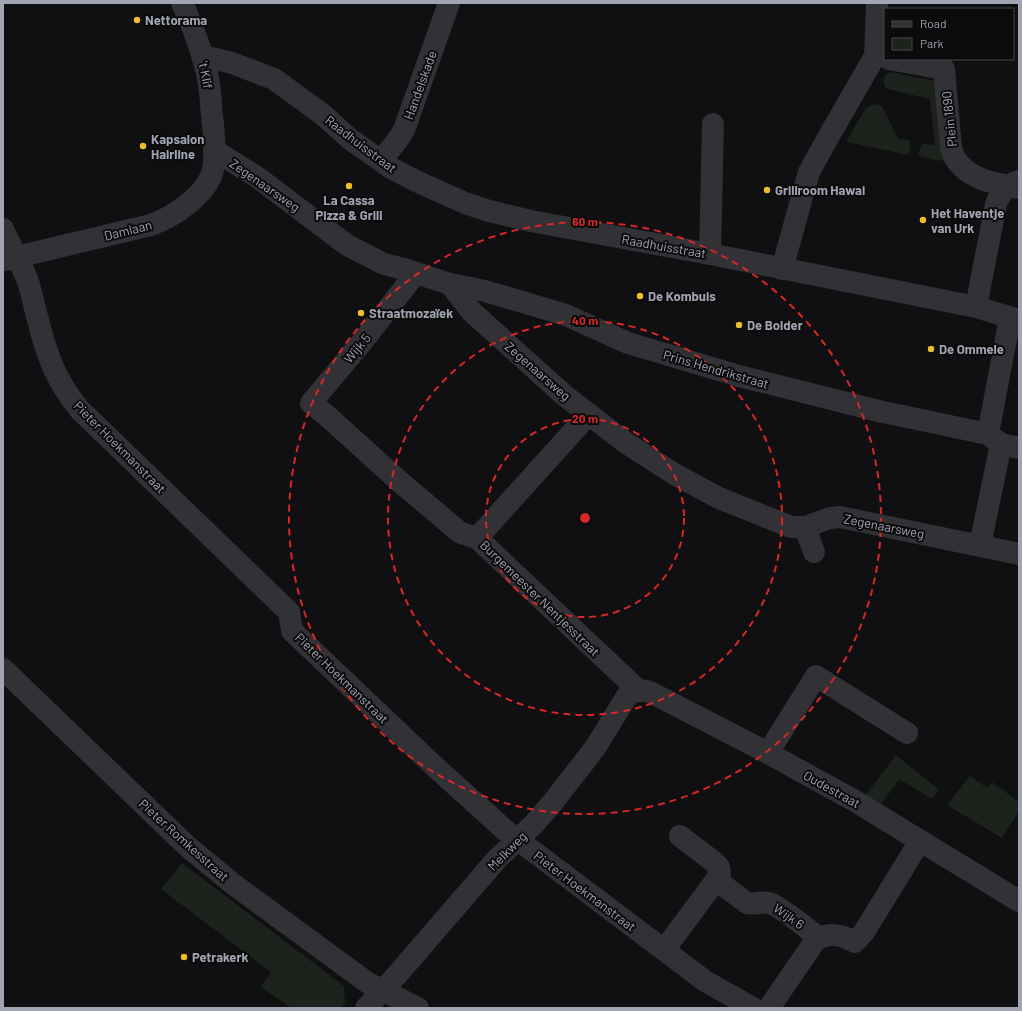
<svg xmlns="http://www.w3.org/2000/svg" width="1022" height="1011" viewBox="0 0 1022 1011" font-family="Barlow,sans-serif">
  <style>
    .green { fill: #1c231d }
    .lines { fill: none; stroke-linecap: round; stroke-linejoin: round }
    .minor { stroke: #313136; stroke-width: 22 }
    .ring { fill: none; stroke: #d62828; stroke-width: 2; stroke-dasharray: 7 5 }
    .poi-dot { fill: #edbe2b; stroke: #0b0b0c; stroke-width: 1.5 }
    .labels { text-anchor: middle; stroke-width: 4; stroke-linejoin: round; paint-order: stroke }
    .poi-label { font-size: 13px; font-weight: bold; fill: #a1a4b2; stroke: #0b0b0c; text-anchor: start }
    .street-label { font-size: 13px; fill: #a1a4b2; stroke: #0b0b0c }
    .centre { fill: #d62828; stroke: #0b0b0c; stroke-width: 2 }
    .ring-label { font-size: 12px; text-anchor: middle; font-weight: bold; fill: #d62828; stroke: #0b0b0c; stroke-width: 4; stroke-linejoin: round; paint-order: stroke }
  </style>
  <rect width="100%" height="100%" fill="#100f11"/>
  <!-- green -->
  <g class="green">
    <path d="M890,72L935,81L943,157V160L941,161L918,156L922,143L934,145L935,144L930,99L887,89C882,83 882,75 890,72Z"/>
    <polygon points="874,104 882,106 898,139 910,140 909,146 911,146 908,155 847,142 847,140 866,108"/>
    <polygon points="896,755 939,790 932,799 899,779 880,806 865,796"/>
    <polygon points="970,776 987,788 992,782 1019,802 1019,811 1002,838 947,805"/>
    <polygon points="182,863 344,986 345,1004 340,1008 291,1008 261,987 271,972 161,889"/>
  </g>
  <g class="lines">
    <!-- minor -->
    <g class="minor">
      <polyline points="203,56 232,63 274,79 322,114 350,139 391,168 416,181 465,203 489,211 531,221 710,254 976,307 1019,320"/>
      <path d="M889,59L944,69L951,147C952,150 953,155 955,158C968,180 997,184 1019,188"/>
      <polyline points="214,150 257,177 347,245 384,264 404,269 450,284 472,312 564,395 626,443 676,475 719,498 791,527 805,527 830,518 840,517 1019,554"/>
      <polyline points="381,161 399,138 404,130 449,3"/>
      <path d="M3,229C10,246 20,261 27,279C32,292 34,306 38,320C47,356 56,381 80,410L289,612L292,631L432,764L505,830L705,981L753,1008"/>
      <polyline points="710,254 713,124"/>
      <path d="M4,260L151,225C173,217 207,195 213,170C216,155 214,138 213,124C211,111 211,97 209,84C204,56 194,29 182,3"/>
      <polyline points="782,269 809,172 830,134 875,56 877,3"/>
      <polyline points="416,273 362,342 311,403 325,414 399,481 457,530 461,533 477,538 638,690"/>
      <polyline points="450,284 485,291 566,315 628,343 739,376 883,412 988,434 1001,444 1019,448"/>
      <path d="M976,307L996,204C1002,190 1005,186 1018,181"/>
      <polyline points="988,434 1010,318"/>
      <polyline points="805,527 814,552"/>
      <polyline points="477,538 589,414"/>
      <polyline points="980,545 1001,444"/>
      <polyline points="3,669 187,846 233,884 368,983 418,1008"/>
      <polyline points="768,753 816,676 907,733"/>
      <polyline points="680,836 714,862 719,867 720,874 716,880"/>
      <path d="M664,950L716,880L747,903C755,905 762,901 769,903C780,906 808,929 819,938"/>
      <path d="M366,1008L396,976L497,859L534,824L553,802L595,748L627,696C635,689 644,689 654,694L768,753L855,801L1019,901"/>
      <path d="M769,1008L815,941C828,931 842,935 855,942L864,932L920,841"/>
    </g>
  </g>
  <!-- distance rings -->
  <g class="ring">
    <circle cx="585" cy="518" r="99"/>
    <circle cx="585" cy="518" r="197"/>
    <circle cx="585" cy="518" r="296"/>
  </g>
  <!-- markers -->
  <g class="poi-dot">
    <circle cx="137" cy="20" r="4"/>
    <circle cx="143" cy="146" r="4"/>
    <circle cx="349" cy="186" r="4"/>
    <circle cx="767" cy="190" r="4"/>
    <circle cx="923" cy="220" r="4"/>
    <circle cx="640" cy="296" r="4"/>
    <circle cx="361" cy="313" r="4"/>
    <circle cx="739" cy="325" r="4"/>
    <circle cx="931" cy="349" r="4"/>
    <circle cx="184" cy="957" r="4"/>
  </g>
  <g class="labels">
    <!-- poi labels -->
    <g class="poi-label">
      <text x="145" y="25">Nettorama</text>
      <text x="151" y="144">Kapsalon<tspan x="151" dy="15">Hairline</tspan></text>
      <text x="775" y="195">Grillroom Hawai</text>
      <text x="349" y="205" text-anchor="middle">La Cassa<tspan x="349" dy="15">Pizza &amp; Grill</tspan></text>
      <text x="931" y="218">Het Haventje<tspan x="931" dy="15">van Urk</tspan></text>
      <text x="648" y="301">De Kombuis</text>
      <text x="369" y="318">Straatmozaïek</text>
      <text x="747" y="330">De Bolder</text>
      <text x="939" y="354">De Ommele</text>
      <text x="192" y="962">Petrakerk</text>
    </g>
    <!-- street labels -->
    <g class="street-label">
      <text transform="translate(206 75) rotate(79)" y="5">'t Klif</text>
      <text transform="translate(420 85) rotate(-70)" y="5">Handelskade</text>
      <text transform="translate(949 119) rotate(-96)" y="5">Plein 1890</text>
      <text transform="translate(361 144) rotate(37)" y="5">Raadhuisstraat</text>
      <text transform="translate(265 185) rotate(35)" y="5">Zegenaarsweg</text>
      <text transform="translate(128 230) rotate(-14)" y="5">Damlaan</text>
      <text transform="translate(664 246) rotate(10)" y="5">Raadhuisstraat</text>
      <text transform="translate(357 348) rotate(-50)" y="5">Wijk 5</text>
      <text transform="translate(716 369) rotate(16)" y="5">Prins Hendrikstraat</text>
      <text transform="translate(538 371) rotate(41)" y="5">Zegenaarsweg</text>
      <text transform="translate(120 447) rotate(45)" y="5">Pieter Hoekmanstraat</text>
      <text transform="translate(884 526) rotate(11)" y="5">Zegenaarsweg</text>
      <text transform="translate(540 598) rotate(44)" y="5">Burgemeester Nentjesstraat</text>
      <text transform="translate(342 678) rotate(44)" y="5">Pieter Hoekmanstraat</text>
      <text transform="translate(832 789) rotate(29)" y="5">Oudestraat</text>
      <text transform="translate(184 840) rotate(42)" y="5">Pieter Romkesstraat</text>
      <text transform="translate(507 851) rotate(-45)" y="5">Melkweg</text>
      <text transform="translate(585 891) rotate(37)" y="5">Pieter Hoekmanstraat</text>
      <text transform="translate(789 916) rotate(35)" y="5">Wijk 6</text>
    </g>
  </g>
  <circle cx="585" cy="518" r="6" class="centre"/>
  <g class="ring-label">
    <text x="585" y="226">60 m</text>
    <text x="585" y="325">40 m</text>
    <text x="585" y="423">20 m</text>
  </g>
  <!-- border -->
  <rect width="1022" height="1011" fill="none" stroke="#a1a4b2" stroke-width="8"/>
  <!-- legend -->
  <rect x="884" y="8" width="130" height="52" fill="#0b0b0c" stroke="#47484e"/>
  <rect x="892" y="21" width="20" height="6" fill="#313136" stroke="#47484e"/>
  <text x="920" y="28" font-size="12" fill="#a1a4b2">Road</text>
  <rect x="892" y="38" width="20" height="12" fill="#1c231d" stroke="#47484e"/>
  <text x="920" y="48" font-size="12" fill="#a1a4b2">Park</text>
</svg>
